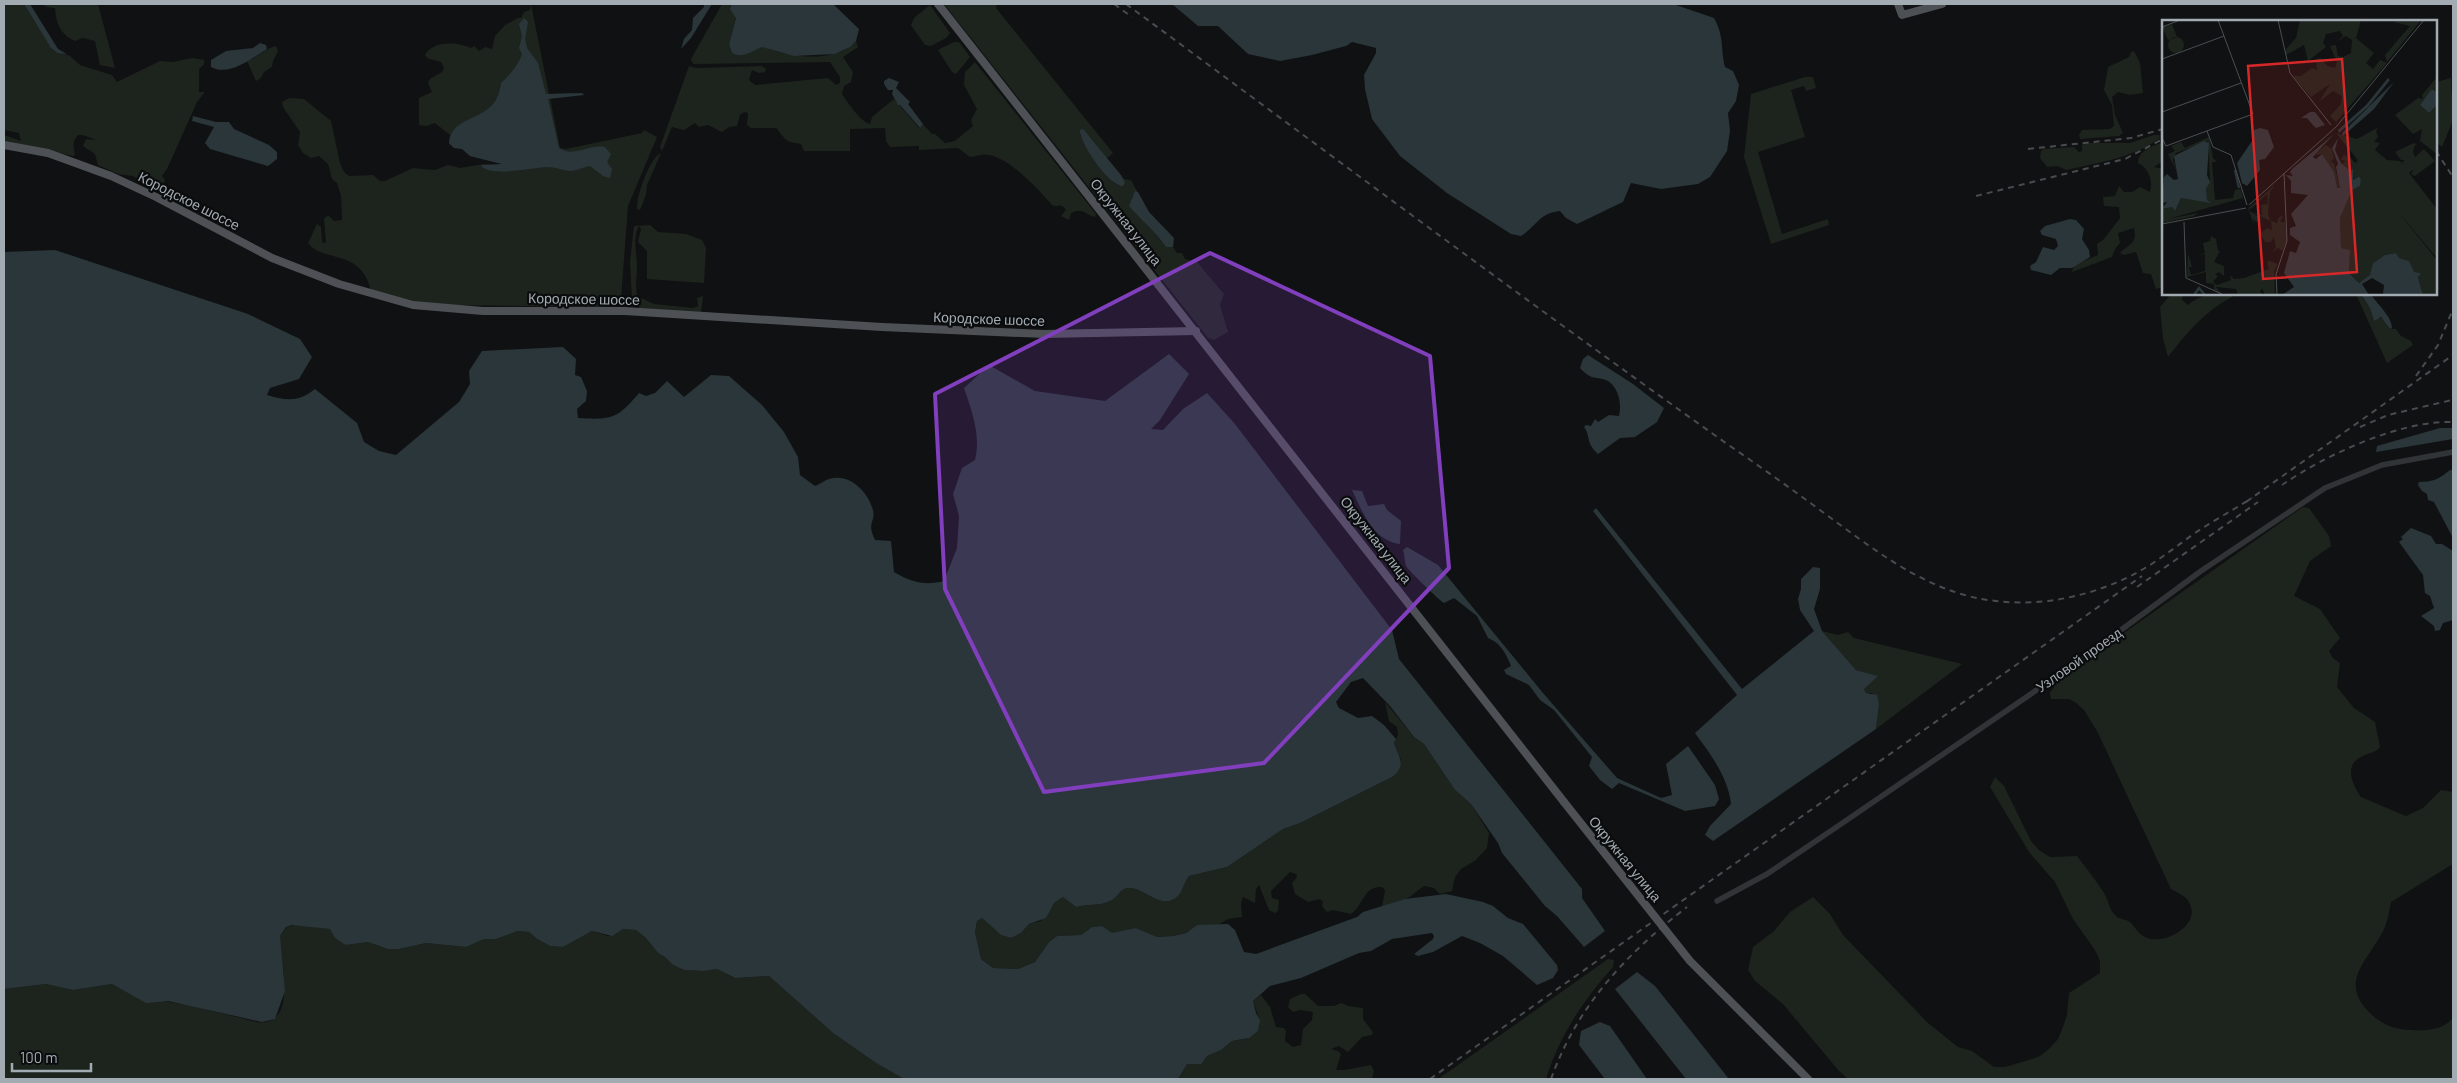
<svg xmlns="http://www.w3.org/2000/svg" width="2457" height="1083" viewBox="0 0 2457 1083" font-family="Barlow,sans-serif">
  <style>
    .green { fill: #1d241d }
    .water { fill: #2a363a }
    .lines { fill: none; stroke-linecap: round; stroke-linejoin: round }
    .minor { stroke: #313436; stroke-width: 5.5 }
    .major { stroke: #4d5155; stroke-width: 8 }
    .rail { stroke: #484c4f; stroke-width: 2; stroke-dasharray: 6 5; stroke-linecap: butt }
    .major-bridge { stroke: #4d5155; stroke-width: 8 }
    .marked { fill: #813fbd; fill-opacity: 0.2; stroke: #813fbd; stroke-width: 4; stroke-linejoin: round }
    .labels { text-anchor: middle; stroke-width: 4.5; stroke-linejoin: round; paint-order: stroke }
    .street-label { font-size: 14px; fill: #a2abb2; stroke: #0b0c0d }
    .inset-river { fill: none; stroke: #2a363a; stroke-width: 2.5 }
    .inset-road { fill: none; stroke: #4a4f52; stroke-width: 1 }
    .view { fill: #d62828; fill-opacity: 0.15; stroke: #d62828; stroke-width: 2.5 }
    .inset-edge { fill: none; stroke: #a2abb2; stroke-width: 2.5 }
  </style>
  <rect width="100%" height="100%" fill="#101112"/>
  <!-- green -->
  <g class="green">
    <path d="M4,4H24L52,49L70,56L80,65L112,75L117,82L160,61L173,62L192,58L204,60V64L199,69V92H205L197,102L167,169L162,176L165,180L162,186L153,188L133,176L118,174L98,165L95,154L83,146L86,139L96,140L83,135H78C71,143 74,147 75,155L73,156L4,141V135L21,141L19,133L4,130Z"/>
    <path d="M42,4H98L115,68L100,65L95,41L83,38L75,41C60,34 56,23 55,8L47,7Z"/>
    <path d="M531,4L549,94L582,93L584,95L550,98L560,148L566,149L642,133L644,130L657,137L628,206L621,299L618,304L608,307L450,305L416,302L371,290C360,248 323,263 308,243L317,224L321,227L322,242L326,243L324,219L328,215L334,221L342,220L341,196L337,183L332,179L328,164L319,156L311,158L303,153L298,145L300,132L283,107L282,102L289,98L304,99L331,121L340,163L344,172L349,176L373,175L380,181H385L413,168L435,170L448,165L460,168L484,164L501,166L502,164L470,156L462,149L454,148L449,143L450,135L435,123L426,126L419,125V98L432,92L428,83L430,79L442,72L444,68L441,62L427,58L425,55C433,40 458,42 471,48L474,46L479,51L485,47L492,49L495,36L505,25L518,18H521L524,12L530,10Z"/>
    <path d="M722,4H732L731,10L736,17L729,44L732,53C744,59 750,49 761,47C767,46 776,52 783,53C806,59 840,59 856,41L858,47L843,57L853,72L851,82L844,86L842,94C847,102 862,123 870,124L872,117L894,99L919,128L923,124L932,134H935L945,143L955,141L973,126L971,120L977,109L964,85L965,72L975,62L1096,214L1095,217C1084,214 1083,207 1071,213L1069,220L1061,216L1066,210C1060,202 1059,208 1052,205C1038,189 1011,159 989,155C982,153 976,157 970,157L958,148L919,150V146L890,147L886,141L885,128L850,129V151H804L801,144C784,141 787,141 776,128H751L747,125L748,113L744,112L740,115L737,126L729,127L722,132L708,125L699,127L695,123L684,130L672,127L662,151L660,147L689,66L696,68L762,66L766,69L765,72L759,73L752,70L749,80L755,85L828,78L836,85L840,83V77L830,62L693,64L691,59Z"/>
    <path d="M944,4H997L996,8L1113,153L1106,159L1088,136L1080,134C1085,147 1107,182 1120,186L1125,182L1123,179L1131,180L1137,191L1132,197C1140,223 1152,227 1166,247H1173L1177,253H1182L1185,259L1197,262L1224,294L1220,305L1228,332L1214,340L1208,338Z"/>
    <polygon points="930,5 950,33 946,38 931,46 925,45 911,25 914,18"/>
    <polygon points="954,42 959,42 970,57 956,74 952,72 938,50"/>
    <path d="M276,46L278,51L273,61L272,67L264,72L261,78L256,81L247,61C259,57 264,49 276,46Z"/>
    <polygon points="2134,51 2140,63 2143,93 2130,95 2118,92 2112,97 2115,115 2123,133 2119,136 2080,139 2079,135 2082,130 2110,129 2114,126 2112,105 2104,90 2108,67 2129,57 2131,52"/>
    <polygon points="1805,77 1813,77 1816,88 1806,91 1804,86 1791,90 1805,137 1758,152 1782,234 1828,219 1829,225 1771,244 1744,157 1751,94"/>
    <polygon points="2451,78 2453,120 2442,147 2436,142 2436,82"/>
    <path d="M2154,135H2159L2160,138C2134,158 2097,163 2066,170L2058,166L2047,167L2040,158L2041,151L2044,149L2074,147L2079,152L2082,151V145L2087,143H2130Z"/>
    <path d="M2163,143L2161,152L2163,161L2154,167L2163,169L2161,175L2163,176V287L2156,289L2151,274L2143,273L2136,252L2124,255L2120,253C2128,244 2138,244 2134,228L2118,233L2120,243L2115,249L2112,257L2072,272L2074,265L2098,255L2097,244L2104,239L2120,218L2119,207L2104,206L2103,197L2115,196L2119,186L2124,192H2132L2140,187L2150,192C2153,181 2149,168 2138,163C2138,151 2153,145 2163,143Z"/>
    <path d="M661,153L647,185L646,195L640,210L637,209C636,197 650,157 661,153Z"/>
    <path d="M650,225L658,232L686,234L702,240L706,248L704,283L647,279V251L638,242L641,229L639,226C632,237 637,253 637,265C637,276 635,286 637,296L654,304L693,308L698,306L697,298L703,296L701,313L640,308L632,301L630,262L634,226Z"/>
    <path d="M2171,294H2183L2182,300L2188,305C2202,292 2219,294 2238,294C2208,308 2188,331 2168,357L2163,338L2160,307Z"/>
    <polygon points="2356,294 2361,294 2370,308 2374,321 2378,317 2383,319 2390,329 2396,329 2401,336 2411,341 2413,345 2387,363"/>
    <path d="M2303,507L2309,508L2329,536L2331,546L2310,561L2294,596L2320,609L2340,638L2329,651L2333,658L2340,663L2337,687L2354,708L2375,722L2380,747C2374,754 2370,752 2363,756C2343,764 2352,784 2361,797L2406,816L2423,808L2441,790L2453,792V864L2391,902C2389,913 2387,925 2381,935C2366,962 2339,983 2370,1013C2381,1024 2395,1030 2411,1030C2425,1031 2445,1030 2453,1017V1079H1848L1839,1071L1783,1004L1755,981L1748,970L1753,947L1774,931L1790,912L1813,897L1830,914L1843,935L1928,1023L1958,1047L1972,1051L1994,1067H2005L2029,1060L2040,1056L2050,1048L2058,1039L2063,1027L2067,1015L2069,993L2100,973V961L2095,950L2073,919L2055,882L2029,852L1990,787L1995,777L2004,786L2031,841L2039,850L2050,857L2077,856C2086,868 2096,880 2104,893C2109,901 2109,910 2116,916C2120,920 2126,919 2130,922C2136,928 2138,934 2147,938C2167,945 2205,923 2187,899C2183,895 2176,892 2171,889L2097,731L2084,710L2075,702L2069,699H2051L2050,693L2060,678Z"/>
    <polygon points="1822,631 1838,635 1848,632 1854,638 1962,664 1876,729 1879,704 1872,693 1866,693 1864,688 1877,676 1856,670"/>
    <path d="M1385,702L1414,737L1424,744L1455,790L1471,804L1489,833L1487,848L1476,860L1461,869L1455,877L1452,891L1440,894L1434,888L1424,886L1408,898L1382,907L1385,890L1382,887C1363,886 1364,905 1351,914L1333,910L1327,912L1322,906L1323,902L1320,899L1308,902L1295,894L1292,883L1297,877L1296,874L1290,872L1271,891L1272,898L1279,900L1278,911L1275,913L1269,910L1259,885L1256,889L1255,903L1243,897L1241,904L1242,917L1228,919L1218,925H1197L1186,933L1173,936L1156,937L1136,928L1112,934L1102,926L1092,927L1081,935L1057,936L1049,942L1035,962L1018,969L993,968L981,959L975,932L977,921L982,918L1001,935L1011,938L1021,933L1029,924L1041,921L1054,903L1063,897L1076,907C1087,904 1100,906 1110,901C1117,897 1119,889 1128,888C1144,886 1161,912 1178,896C1183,891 1184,882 1189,876L1227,867L1283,829L1300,823L1392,777L1401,760L1394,743L1398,735L1397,727L1389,721Z"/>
    <path d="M297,924L330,929L346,945L368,942L388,949H399L426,943L466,947L484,939H496L518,931L529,932L537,939L550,946L563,947L592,931L608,936L623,929L637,930L645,937L658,953L665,957L673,965L684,970L704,971L717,969L734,978L769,976L833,1033L876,1063L904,1079H4V989L46,984L73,990L112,984L137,997L188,1005L257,1022C300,1027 279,958 280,936L287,927Z"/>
    <path d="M1608,959L1614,960L1613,967C1583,1000 1559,1037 1546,1079H1438Z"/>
    <polygon points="1301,994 1305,994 1318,1006 1334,1006 1341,1003 1348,1006 1363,1008 1363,1019 1373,1032 1372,1035 1362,1037 1348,1052 1339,1046 1331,1049 1338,1051 1341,1054 1336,1070 1344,1070 1371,1065 1374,1071 1372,1079 1178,1079 1187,1064 1199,1064 1207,1056 1221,1050 1232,1041 1246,1039 1258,1031 1259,1018 1253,1001 1261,995 1270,1007 1276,1027 1284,1028 1286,1031 1285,1041 1293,1047 1301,1045 1303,1029 1312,1020 1313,1012 1300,1010 1293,1012 1288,1007 1290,999"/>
  </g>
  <!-- water -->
  <g class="water">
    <polygon points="24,4 30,4 58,49 67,54 58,53 51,48"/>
    <polygon points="704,4 712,4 691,38 681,49 684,39 692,30 693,18 704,7"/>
    <path d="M732,4H833L859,29L856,41L850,47L835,54L794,56L762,47C751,51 744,59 732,53L729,44L736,18L730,9Z"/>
    <path d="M1172,4H1673L1714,18C1725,39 1720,46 1725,67L1733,71L1739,85L1736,101L1728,113L1730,131L1727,151L1710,177L1698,184L1661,189L1631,183L1623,202C1607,209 1593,217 1577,224L1566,218L1560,211C1539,213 1537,226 1521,236L1511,234L1447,193L1400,156L1372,119L1365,89L1364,75L1376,53V48L1352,42L1346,46L1312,55L1280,61L1248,54L1218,26H1198Z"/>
    <path d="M524,18L528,22L525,39L527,48L538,63L546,94L582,93L584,95L548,99L559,148C573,158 590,144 605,147L611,154L607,162L612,169L610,178L603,176L590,166C583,167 577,171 570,171C562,170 555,167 547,167C530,168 492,177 481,166L482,165L502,164L470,156L462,149L454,148L449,143C452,111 497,125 501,83C510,75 519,64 522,54L519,48L522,36L519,24Z"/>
    <path d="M260,43L266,45L267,49C252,58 230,77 211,67V60L226,51L253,48Z"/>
    <polygon points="889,78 899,82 896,88 910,102 908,104 923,124 920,128 900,105 898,105 892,94 893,90 888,90 884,84 884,81"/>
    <polygon points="193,116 216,122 229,122 234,129 269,145 277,152 277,159 268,166 210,149 205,143 214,127 192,121"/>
    <path d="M1083,129L1121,175L1125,182L1123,186C1109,187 1079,142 1080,130Z"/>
    <path d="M1135,191L1138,192L1149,212L1174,238L1173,247H1166C1155,231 1141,220 1129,206Z"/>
    <polygon points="2070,219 2076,220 2084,229 2082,239 2089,250 2090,257 2072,268 2060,268 2051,275 2031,270 2030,266 2036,262 2043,247 2054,250 2058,246 2056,239 2042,235 2040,231 2045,226"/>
    <path d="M55,250L248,314L300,339L312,357L299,379L270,388L267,395C286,401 299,402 315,389L357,423L364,442L379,451L396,455L459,402L470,384L469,371L482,351L563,347L576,359L575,375L581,377L587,391L586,401L577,409L578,418C612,420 617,419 639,393L646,396L655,393L667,381L684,397L711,375L729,376L762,405L784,432L798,457L800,475L815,486C820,484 825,480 829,479C850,473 868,492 873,510C876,522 866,522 875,540L891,541L894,572C911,582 925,586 944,581L957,548L959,516L953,494L962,468L975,460C981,435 972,412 964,388L989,365L1035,391L1105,401L1169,354L1189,374L1160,420L1151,429L1163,430L1183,409L1207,393L1235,424L1392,630L1399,659L1582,889V898L1605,931L1584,947L1557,916L1545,906L1502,853L1498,843L1471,804L1455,790L1424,744L1414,737L1390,706L1363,678L1351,682L1336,702L1339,708L1358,718L1372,716L1384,725L1396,739L1394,743C1399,757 1407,766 1392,777L1300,823L1283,829L1227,867L1189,876C1184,882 1183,891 1178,896C1161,912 1144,886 1128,888C1119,889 1118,898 1110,901C1100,906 1087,904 1076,907L1063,897L1054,903L1046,918L1029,924L1021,933L1011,938L1001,935L982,918L977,921L975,932L981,959L993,968L1018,969L1035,962L1049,942L1057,936L1081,935L1092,927L1102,926L1112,933L1136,928L1157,937L1173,936L1186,933L1197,925L1228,924L1235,930L1244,952L1256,954L1357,917L1363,912L1405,899L1446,894L1483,902L1493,906L1508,918L1523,924L1557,965L1558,970L1553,978L1537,985L1503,956L1480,943L1462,936L1433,952L1418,956L1414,954L1433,939L1434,936L1432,933L1392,939L1371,951L1359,953L1301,978L1270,986L1253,1001L1256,1013L1260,1020L1258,1031L1249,1038L1232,1041L1221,1050L1207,1056L1201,1064H1187L1178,1079H904L876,1063L833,1033L769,976L735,978L717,969L704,971L684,970L673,965L665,957L658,953L645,937L636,930L623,929L612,936L592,931L563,947L550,946L537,939L529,932L518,931L496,939H484L466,947L426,943L399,949H388L368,942L346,945L335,938L330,929L292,925L286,927L280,936L285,991L275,1019L262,1022L168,1001L146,1003L112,984L73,990L46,984L4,989V252Z"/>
    <path d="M2361,294L2372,296C2379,306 2392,317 2392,328L2390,329L2381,317L2374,321L2370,308Z"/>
    <path d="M1588,355L1633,384L1664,408L1657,422L1635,437L1620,438L1598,454C1585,442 1591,436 1584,427L1586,425L1591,426L1595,419L1598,422L1609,415L1619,416C1622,405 1619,388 1608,381C1595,375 1593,382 1580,368L1583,359Z"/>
    <polygon points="2440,428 2453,428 2453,439 2376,452 2377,446"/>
    <path d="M2450,470H2453V538L2434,502L2428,500L2427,494L2422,491L2418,485L2419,482C2433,482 2439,479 2450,470Z"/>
    <path d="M1352,490L1362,491L1368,506L1384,504L1387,510L1401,521L1400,544C1373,541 1362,511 1352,490Z"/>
    <path d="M1596,508L1742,689L1814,631L1800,610L1798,599L1801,589V579L1813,567L1820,568V589L1814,609L1822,631L1856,670L1878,676L1864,689L1866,693L1877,695L1879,704L1876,729L1713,841L1705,835L1710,826L1731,804C1728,777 1711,755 1695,733L1737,695L1593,511Z"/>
    <polygon points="2411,528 2431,536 2436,544 2442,544 2453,551 2453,620 2443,623 2440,630 2435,631 2434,626 2421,616 2434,608 2430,596 2425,593 2423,575 2399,542 2403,539 2401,537"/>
    <path d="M1407,547L1438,565L1543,693L1617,778L1661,798L1672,795L1666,764L1688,746L1715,785L1719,799L1715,806L1685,811L1619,783L1612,789L1600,780L1589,766L1592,757L1554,710L1540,700L1529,685L1506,674L1504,670L1511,666C1506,654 1501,643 1488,638L1477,616L1454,598L1444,603C1439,600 1409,571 1406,566C1404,561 1405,555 1403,550Z"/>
    <polygon points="1637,972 1655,986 1729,1079 1686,1079 1615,989"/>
    <polygon points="1600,1022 1610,1026 1647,1079 1605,1079 1579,1045 1581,1031"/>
  </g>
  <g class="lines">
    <!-- minor -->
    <polyline class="minor" points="1717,901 1767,874 1844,822 2079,661 2201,571 2325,488 2382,465 2453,452"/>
    <!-- major -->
    <g class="major">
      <polyline points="938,4 1564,802"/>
      <polyline points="1898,4 1902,15 1942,4"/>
      <polyline points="4,145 48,153 111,176 156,197 272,258 339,284 413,305 483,311 625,311 882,327 1044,334 1196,331"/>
      <polyline points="1759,1030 1808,1079"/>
    </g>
    <!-- rail -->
    <g class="rail">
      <polyline points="1114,4 1132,17"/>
      <path d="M1126,4C1327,152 1527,302 1730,446C1762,468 1793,490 1824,513C1876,551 1929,594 1996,601C2047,607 2101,594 2145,568C2162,558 2178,545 2195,533C2213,521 2233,510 2252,498"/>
      <polyline points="2028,149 2131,138 2163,129"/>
      <polyline points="2436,151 2453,177"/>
      <polyline points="1976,196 2125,159 2163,139"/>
      <polyline points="2416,376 2438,345 2453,309"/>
      <polyline points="2360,427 2388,415 2452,400"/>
      <path d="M2282,485C2325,455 2401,420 2453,422"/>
      <polyline points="2246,502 2453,355"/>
      <polyline points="2137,587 2258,502"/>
      <polyline points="1430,1079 2142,576"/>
      <path d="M1551,1079C1577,1006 1626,954 1687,907"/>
    </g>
    <!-- major-bridge -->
    <polyline class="major-bridge" points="1564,802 1690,961 1759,1030"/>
  </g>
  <!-- marked area -->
  <path class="marked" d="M1210,253L1430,356L1449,568L1264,763L1044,792L945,589L935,394Z"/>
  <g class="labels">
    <!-- street labels -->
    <g class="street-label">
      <text transform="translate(189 201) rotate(27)" y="5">Кородское шоссе</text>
      <text transform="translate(1126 222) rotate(52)" y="5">Окружная улица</text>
      <text transform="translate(584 299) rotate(1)" y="5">Кородское шоссе</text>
      <text transform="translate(989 319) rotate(2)" y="5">Кородское шоссе</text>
      <text transform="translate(1376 540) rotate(52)" y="5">Окружная улица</text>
      <text transform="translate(2079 660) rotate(-35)" y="5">Узловой проезд</text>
      <text transform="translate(1625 859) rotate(51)" y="5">Окружная улица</text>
    </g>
  </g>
  <!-- overview -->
  <g transform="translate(2162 20)">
    <rect width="275" height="275" fill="#101112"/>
    <path d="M138,0H199L194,18L212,33L204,43L211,49L218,40L225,43L174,102L168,96L179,84L180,76L171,71L157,82L168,64L149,77L131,56H139L150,48L155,50L154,39L159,38L165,46L173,48L175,42L168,26L174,25L176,36L181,37L189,33L190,20L184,16L174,22L181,16L178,11L164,14L161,23L164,27L146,41L142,25L124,35V29L134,18ZM236,0H259L225,42L223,35L248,6L232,2ZM10,4L15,17L6,20L0,7ZM6 25a8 8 0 1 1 16 0a8 8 0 1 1-16 0ZM275,57V72L271,69L258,85L267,93L275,85V134L258,121L260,109L251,114L233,95L256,78L261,79L260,75ZM217,107L214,111L216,117L212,122L218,123L213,130L225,140L238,141L242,146L240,142L243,140H239L233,132L252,123L256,126L253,125L251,132L253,137L262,129L273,141L253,156L249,154L252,149L247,153L275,189V238L233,188L275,240V275H261L256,256L259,253L251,252L247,241L236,238L234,233L223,235L211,243L209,255L197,263L187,253L188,230L179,228L178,198L190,169L198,166L199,160L197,156L191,159V149L187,150L180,144L184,141L179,140L182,134L185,137L186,134L192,142L195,143V139L174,113L195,119ZM47,117L51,138L55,142H50L53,180L71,178L73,170L79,169L81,178L6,199L36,193L32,196L0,203V189L10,187L13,191L19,178L45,181L44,169L48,160L46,121L14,133L11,140L15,152L6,134L13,131L9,126L19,122L23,128ZM164,125L170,129L172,138L169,142L172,143L178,168H174L172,152L160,134L153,135ZM113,165L108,172L106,194L108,200L115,203L117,197L121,196L118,202H123L125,221L120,231L116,228L108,234L114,228L112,217L109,222H103L98,213L106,208L110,210L109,201L90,193L100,199L94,202L91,199L92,205L86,188ZM105,174L106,184L99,185L100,195L88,192L87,187L89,189ZM49,216L54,219L56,231H58L52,242L62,246V256L57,252L53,254L56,256L51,262L55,265L69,260L68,255L72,259L82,258L107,249L105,242L108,241L116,244L112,251L113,275H103L100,268L98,272L101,275H76L74,269L54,267L59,273L52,270V264L44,263V252L25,257L26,233L30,247H27L29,255L43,251V234L35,236L43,233L41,223L48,221Z" fill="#1d241d" fill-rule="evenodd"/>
    <path d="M226,58L228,60L207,86L177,113L176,110L204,85ZM232,62L212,89L181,116L180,113ZM270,69L275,72V85L267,93L258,85ZM148,92H153L163,105L154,108L150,104L136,118L150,104L145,98H139ZM98,108L106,110L112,127L103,139L97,140L98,150L85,166L80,163L75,143L90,121L92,110ZM172,114L151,137L154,139L160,134L172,152L175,168H178L174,147L176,144L170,128L176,118L173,130L179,143L187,150L191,149V160L197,156L199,160L198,166L190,170L178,198L179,228L188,230L187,253L197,263L208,255L211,243L223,235L234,233L237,238L247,241L252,252L259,253L256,257L261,275H221L222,265L210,258L200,264L207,275H120L132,267L122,253L128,231L134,233L138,222L128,215V208L134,206L129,194L146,175L129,173V161L124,155L131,156L128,152L130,149ZM42,121L47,123L45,155L48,162L44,169L45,180L49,183L19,178L13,191L10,187L0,189L5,182L0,183L2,157L5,154L12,160L16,159L12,136Z" fill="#2a363a"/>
    <path class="inset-river" d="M73,150L77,168M32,275L37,268L43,275"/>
    <path class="inset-road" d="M116,0L128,53L169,105M0,7L18,0M0,39L62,16M0,92L79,63M45,111L51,127L69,135L85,185M0,118L4,126L91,94L56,0M87,185L174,107L262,0M22,202L24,258L62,275M0,204L84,188M115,275L114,254L125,221L122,153"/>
    <path class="view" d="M180,39L195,252L101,259L86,46Z"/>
    <rect width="275" height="275" class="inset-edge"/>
  </g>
  <!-- border -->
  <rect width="2457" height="1083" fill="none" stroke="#a2abb2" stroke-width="10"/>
  <!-- scale -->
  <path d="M12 1063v8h79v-8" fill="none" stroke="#a2abb2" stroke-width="2.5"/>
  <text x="20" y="1063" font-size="15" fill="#a2abb2" stroke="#0b0c0d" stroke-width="4" paint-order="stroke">100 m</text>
</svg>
